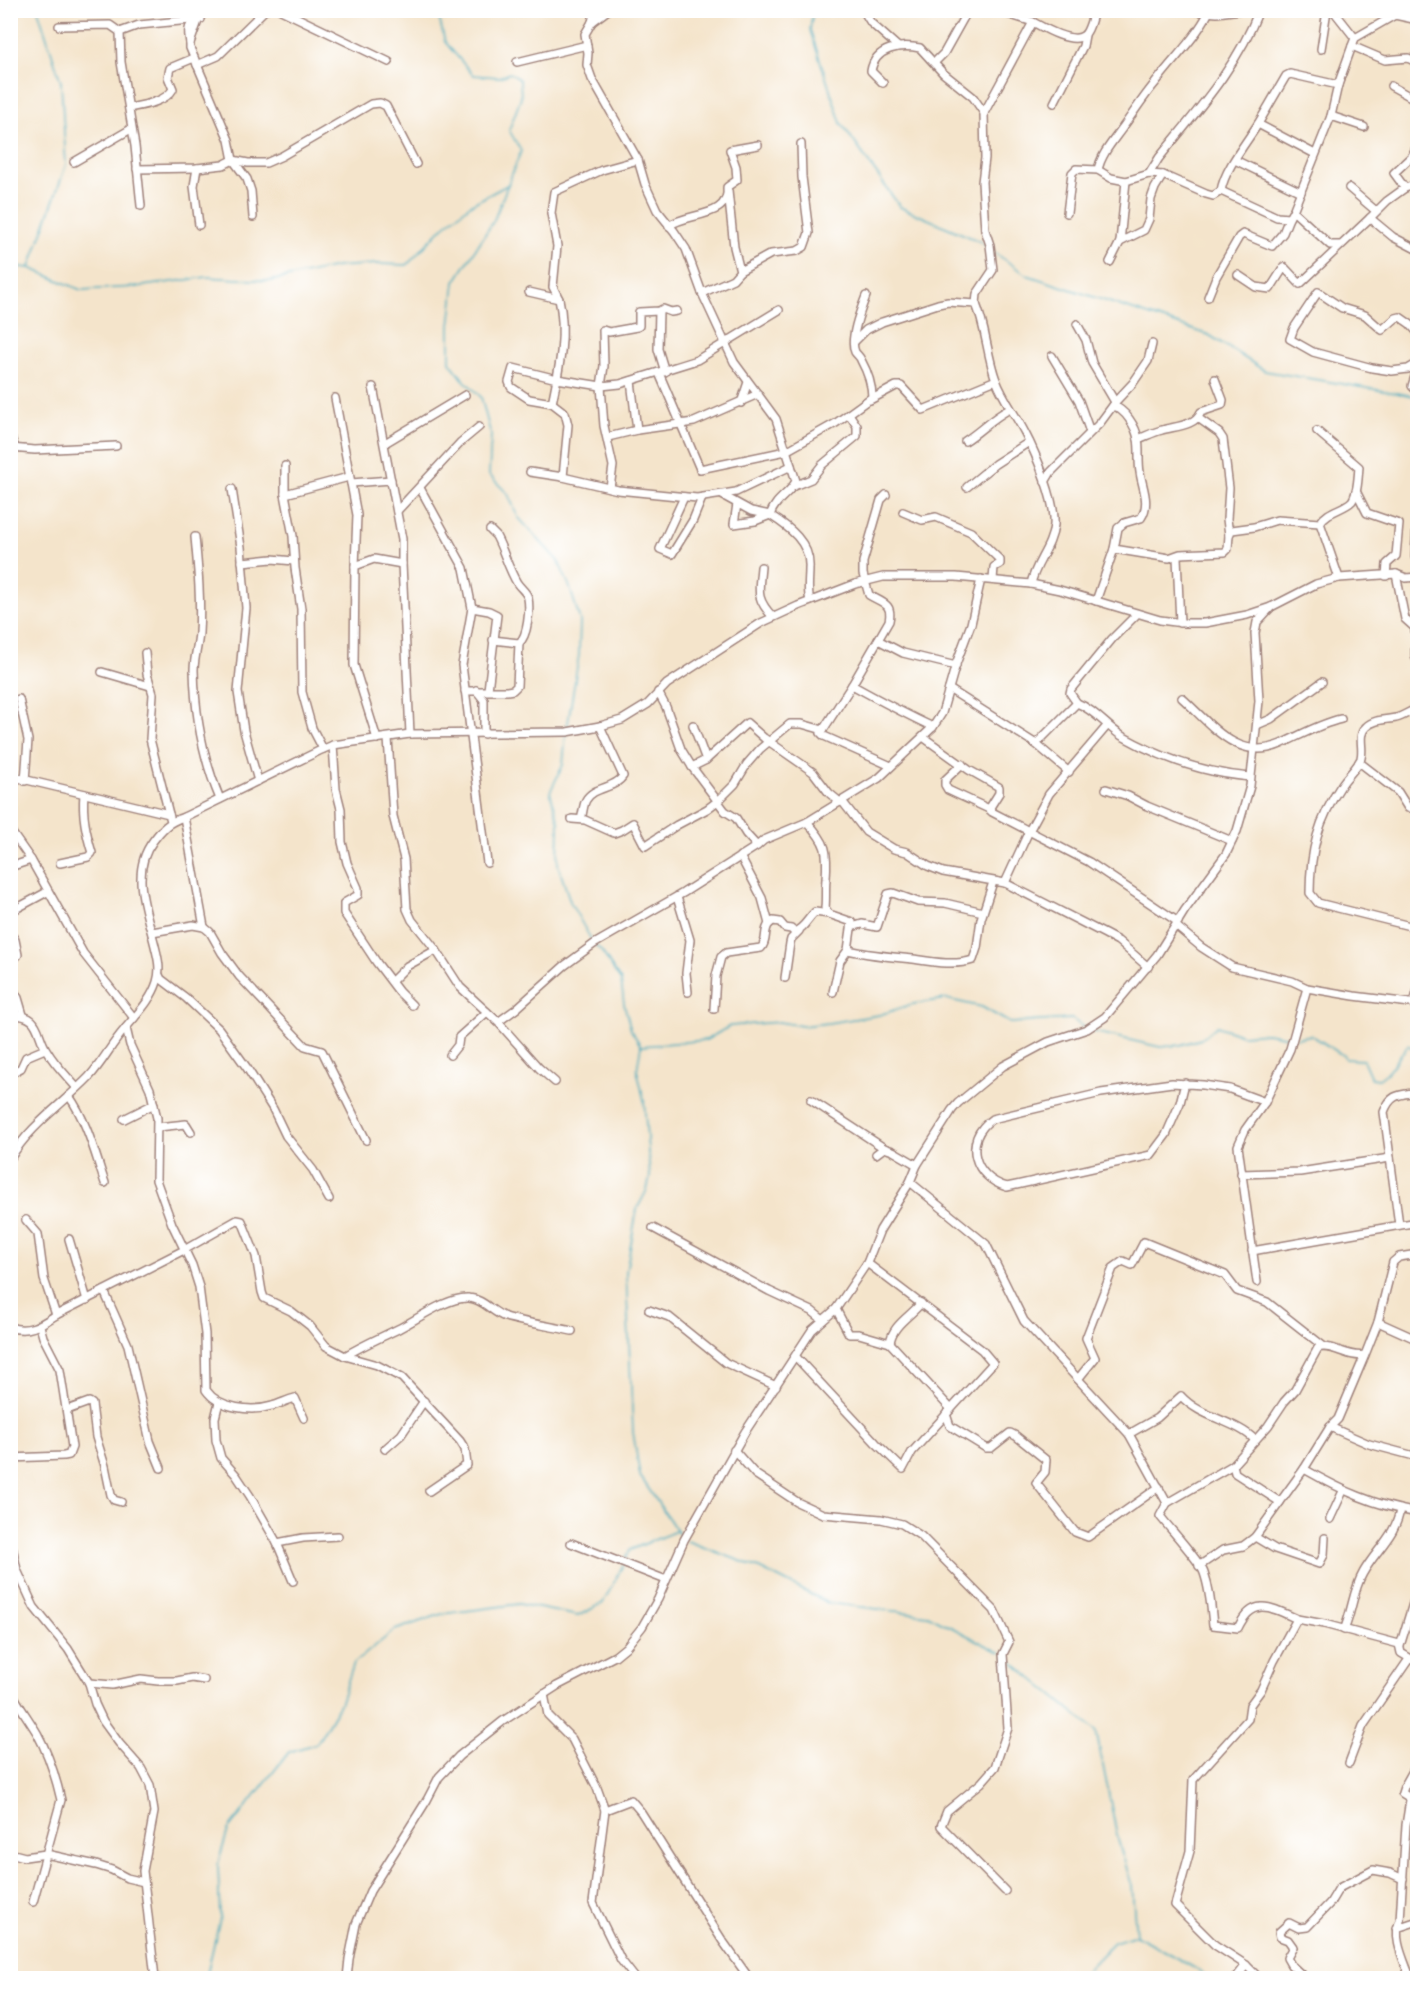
<svg xmlns="http://www.w3.org/2000/svg" width="1428" height="1989" viewBox="0 0 1428 1989" font-family="Alegreya,serif">
  <style>
    .lines { fill: none; stroke-linecap: round; stroke-linejoin: round }
    .stream { stroke: #3da8bd; stroke-width: 1.5 }
    .minor-casing { stroke: #9f827b; stroke-width: 10 }
    .minor { stroke: #fff; stroke-width: 7 }
  </style>
  <rect width="100%" height="100%" fill="#fff"/>
  <filter id="ink" filterUnits="userSpaceOnUse"><feTurbulence type="fractalNoise" baseFrequency=".0167" numOctaves="2"/><feDisplacementMap in="SourceGraphic" scale="12" xChannelSelector="R" yChannelSelector="G"/><feConvolveMatrix kernelMatrix="1 2 1 2 8 2 1 2 1" color-interpolation-filters="sRGB"/></filter>
  <filter id="wash" filterUnits="userSpaceOnUse"><feTurbulence type="fractalNoise" baseFrequency=".008" numOctaves="4" result="noise"/><feDisplacementMap in="SourceGraphic" scale="24" xChannelSelector="R" yChannelSelector="G"/><feGaussianBlur stdDeviation="1.35" result="paint"/><feColorMatrix in="noise" values="0 0 0 0 0 0 0 0 0 0 0 0 0 0 0 0 0 1.4 0 .05"/><feComposite in="paint" operator="in"/></filter>
  <g filter="url(#wash)">
    <rect width="100%" height="100%" fill="#f4e4cb"/>
    <g class="lines">
      <!-- stream -->
      <g class="stream">
        <polyline points="437,10 445,42 473,75 499,77 510,73 520,80 521,98 509,130 521,151 494,220 455,282 450,326 450,362 463,379 481,397 491,435 489,475 508,494 518,517 558,561 569,585 580,620 579,655 567,729"/>
        <polyline points="813,10 810,30 841,123 900,207 979,241 989,248"/>
        <polyline points="995,253 1027,275 1209,335 1265,371 1414,396"/>
        <polyline points="10,266 30,268 81,290 136,287 207,277 270,281 337,267 377,264 407,265 442,228 470,205 509,184"/>
        <polyline points="30,267 66,165 61,82 38,10"/>
        <polyline points="566,733 563,765 550,792 559,822 558,865 571,904 592,941"/>
        <polyline points="595,945 602,952 621,981 624,1004 631,1030 641,1046 637,1070 644,1100 650,1177 647,1190 637,1209 626,1272 633,1432 640,1476 681,1537"/>
        <polyline points="1090,1031 1160,1047 1180,1045 1201,1039 1217,1026 1242,1035 1267,1033 1289,1037"/>
        <polyline points="1297,1038 1311,1035 1344,1056 1345,1059 1363,1060 1371,1078 1379,1079 1387,1073 1408,1045 1418,1052"/>
        <polyline points="642,1046 706,1040 730,1026 779,1022 802,1026 828,1023 879,1015 913,1004 946,999 982,1007 1010,1023 1072,1019 1083,1027"/>
        <polyline points="687,1541 759,1568 828,1603 928,1615 1001,1653"/>
        <polyline points="625,1560 630,1550 676,1531"/>
        <polyline points="1005,1656 1096,1731 1118,1840 1132,1886 1136,1935 1196,1969 1207,1978"/>
        <polyline points="206,1978 220,1918 218,1864 228,1830 289,1752 317,1743 340,1704 354,1663 395,1630 442,1614 519,1604 578,1616 603,1603 623,1565"/>
        <polyline points="1079,1978 1114,1942 1136,1935"/>
      </g>
    </g>
  </g>
  <g filter="url(#ink)">
    <g class="lines">
      <defs>
        <g id="minor">
          <polyline points="202,10 190,43 190,48 229,140 233,160 247,179 251,191 253,217"/>
          <polyline points="281,10 389,62"/>
          <path d="M595,10L592,22L585,34L588,53L587,65L592,79L638,160L645,184L657,210L674,231L686,249L702,293L734,362L776,419L796,481C789,495 776,498 770,515C789,527 811,543 809,569C809,580 807,590 810,601"/>
          <polyline points="863,10 871,23 897,46"/>
          <polyline points="995,10 1033,22"/>
          <polyline points="1184,10 1217,13 1240,10"/>
          <polyline points="1333,10 1355,38"/>
          <polyline points="592,22 608,10"/>
          <polyline points="59,26 110,25 120,32 121,62 135,146 141,206"/>
          <polyline points="120,32 139,25 201,19"/>
          <path d="M190,43C188,32 187,26 196,19"/>
          <polyline points="1352,46 1355,38 1395,15 1418,20"/>
          <polyline points="1321,49 1327,10"/>
          <polyline points="517,62 587,45"/>
          <polyline points="935,62 944,53 968,10"/>
          <polyline points="197,65 218,56 265,10"/>
          <path d="M883,83L871,71C875,47 901,44 920,48L943,73L973,97L984,113L985,158L982,182L985,230L990,245L993,270L977,294L976,304C986,328 987,356 996,380C1003,399 1016,415 1025,433C1036,454 1056,502 1054,525C1052,547 1035,563 1031,584"/>
          <polyline points="1338,85 1352,46 1385,60 1408,58 1418,63"/>
          <polyline points="1391,86 1418,101"/>
          <polyline points="1054,103 1083,46 1085,35"/>
          <path d="M129,108C143,105 166,102 173,89L168,77L170,68L194,58"/>
          <path d="M984,113L1033,22C1044,28 1071,44 1083,36C1089,32 1092,18 1094,10"/>
          <polyline points="1331,116 1364,127"/>
          <polyline points="1258,124 1286,76 1290,74 1338,85 1331,116 1293,211 1330,245 1339,245"/>
          <polyline points="1418,144 1412,156 1394,173 1405,188 1418,184"/>
          <polyline points="1235,160 1301,192"/>
          <polyline points="74,162 131,129"/>
          <polyline points="197,168 194,186 199,225"/>
          <polyline points="137,169 197,168 223,165 233,160 248,163 266,163 282,156 371,104 380,103 386,106 416,164"/>
          <path d="M1098,170C1101,154 1114,140 1123,127C1134,112 1144,96 1156,82C1174,58 1195,39 1209,12"/>
          <path d="M1149,174L1159,158C1196,112 1238,66 1259,10"/>
          <polyline points="1349,188 1376,211"/>
          <path d="M1221,191C1224,170 1246,143 1258,124L1315,154"/>
          <polyline points="1067,213 1072,173 1076,169 1098,170 1111,178 1126,181 1149,174 1163,175 1206,194 1213,196 1221,191 1277,217 1289,218 1293,211"/>
          <polyline points="1370,218 1387,201 1405,188"/>
          <path d="M669,226C686,212 731,219 727,187L737,180L736,167L730,150L758,145"/>
          <polyline points="1120,242 1126,181"/>
          <polyline points="1110,262 1120,242 1144,230 1149,219 1151,199 1155,188 1163,175"/>
          <polyline points="740,271 771,254 797,251 804,247 809,233 802,177 801,144"/>
          <polyline points="1238,275 1256,287 1270,289 1284,267 1300,284 1370,218 1393,237 1418,250"/>
          <path d="M529,292L559,299C567,333 559,370 552,403"/>
          <polyline points="702,293 733,279 740,271 734,247 728,191"/>
          <polyline points="1208,297 1216,277 1239,237 1243,234 1272,246 1283,233 1289,218"/>
          <polyline points="559,299 553,287 557,246 551,213 554,192 602,170 638,160"/>
          <polyline points="659,311 658,349 665,372"/>
          <polyline points="1077,324 1086,340 1092,363 1115,402"/>
          <polyline points="1418,333 1410,324 1400,317 1396,318 1382,330 1365,315 1342,308 1318,292 1294,328 1290,339 1313,352 1372,368 1392,371 1408,369 1418,363"/>
          <polyline points="854,342 866,330 882,322 938,304 948,302 976,304"/>
          <polyline points="1052,356 1079,401 1090,432"/>
          <polyline points="1418,367 1412,386 1417,391 1418,397"/>
          <path d="M659,373L700,469L786,451L836,423L872,397C872,385 867,371 861,360C860,357 857,355 855,352C849,339 861,309 866,296"/>
          <polyline points="631,381 637,430"/>
          <polyline points="373,387 402,539 402,564 410,734"/>
          <polyline points="335,398 357,515 355,566"/>
          <polyline points="870,400 896,386 901,386 923,410 996,380"/>
          <polyline points="741,403 748,382"/>
          <polyline points="1198,418 1219,433 1223,439 1229,488 1227,519 1229,535"/>
          <path d="M1317,431L1359,467C1358,477 1358,493 1352,501C1343,510 1328,510 1320,523L1339,578"/>
          <polyline points="10,435 15,448"/>
          <polyline points="608,437 637,430 694,422 758,394"/>
          <path d="M1138,439C1146,436 1154,432 1162,430C1176,426 1195,426 1201,412L1222,405L1223,400L1215,379"/>
          <path d="M965,441C981,431 993,417 1010,409"/>
          <polyline points="385,443 465,395"/>
          <polyline points="10,448 35,450 116,446"/>
          <polyline points="285,466 285,494 293,536 295,568 301,609 302,692 312,728 323,749"/>
          <polyline points="530,472 563,477 618,490 697,498 736,492 791,466"/>
          <polyline points="563,477 568,425 565,413 552,403 529,399 511,387 509,382 513,368 557,379 601,386 620,384 697,360 779,310"/>
          <polyline points="1045,482 1051,472 1100,423 1117,400 1133,383 1148,361 1152,344"/>
          <polyline points="351,483 391,480"/>
          <polyline points="794,486 811,479 822,465 857,436 857,426 849,414"/>
          <polyline points="967,487 995,464 1029,442"/>
          <polyline points="420,488 464,568 472,608 462,665 487,863"/>
          <polyline points="610,488 613,466 604,426 601,386 604,366 603,330 609,332 637,327 639,326 639,312 659,311 663,309 671,312 677,311"/>
          <polyline points="232,489 241,547 246,608 238,692 244,731 258,781"/>
          <polyline points="1356,491 1367,513 1399,524 1396,556 1387,564 1386,576"/>
          <polyline points="285,494 349,477"/>
          <polyline points="722,495 751,511 770,515 755,521 734,524 737,504"/>
          <polyline points="684,497 660,549 672,554 693,520 702,498"/>
          <polyline points="397,511 461,442 479,427"/>
          <polyline points="903,512 922,520 936,517 971,532 1000,560 1000,564 994,567 993,580"/>
          <path d="M490,530L496,536C504,551 508,568 517,583C521,589 526,591 528,598C530,609 528,636 519,643"/>
          <path d="M195,537C198,569 201,601 199,633C198,646 194,658 194,670C195,714 203,759 220,799"/>
          <polyline points="1114,549 1169,558 1180,554 1225,552 1228,549 1229,535 1232,530 1254,527 1277,520 1320,523"/>
          <polyline points="1177,557 1180,623"/>
          <polyline points="1415,557 1418,502"/>
          <polyline points="242,562 272,559 294,561"/>
          <path d="M761,567C759,591 755,598 773,617"/>
          <polyline points="1396,574 1405,619 1415,628 1415,655 1418,664"/>
          <path d="M1096,601L1114,549L1118,528L1124,523L1141,518C1151,503 1142,487 1140,472C1138,461 1140,449 1138,439C1136,427 1125,409 1113,406"/>
          <polyline points="472,608 489,611 497,615 488,690"/>
          <polyline points="878,640 903,653 956,666"/>
          <polyline points="145,653 147,674 153,694 150,739 169,814"/>
          <polyline points="102,672 150,686"/>
          <path d="M852,685C879,700 905,714 933,727"/>
          <polyline points="949,689 1036,744 1069,772"/>
          <polyline points="476,690 484,700 484,734"/>
          <polyline points="465,691 507,691 513,690 517,686 519,643 493,640"/>
          <polyline points="658,692 666,707 681,749 692,767 725,811 736,818 746,834 757,846 764,840 807,822 879,778 933,727 942,713 956,664 971,624 981,579"/>
          <path d="M1182,698C1211,724 1238,763 1281,744C1301,735 1319,724 1341,719"/>
          <polyline points="19,699 28,740 25,781"/>
          <polyline points="1077,703 1070,693 1071,689 1112,639 1137,614"/>
          <path d="M1418,708C1410,711 1404,716 1396,718C1386,720 1374,719 1366,727C1357,735 1364,747 1361,758C1358,767 1348,775 1342,784C1318,820 1310,851 1310,893L1318,903L1418,928"/>
          <polyline points="693,725 706,760"/>
          <polyline points="1257,725 1271,719 1322,682"/>
          <path d="M823,730L852,685L889,621C893,603 882,603 869,595L863,574V562L881,500L886,495"/>
          <polyline points="823,730 821,733 824,736 891,766"/>
          <polyline points="923,737 969,770 999,787 999,793 989,809 992,812 1089,862 1178,922"/>
          <polyline points="388,738 393,816 404,859 407,909 412,920 436,950 460,987 498,1022 516,1009 564,966 594,944 683,893 757,846"/>
          <polyline points="377,739 354,665 355,566 374,559 402,564"/>
          <path d="M1036,744L1077,703C1095,710 1106,726 1122,736C1161,758 1205,773 1250,777"/>
          <polyline points="333,745 336,789 341,809 342,842 347,863 358,888 358,895 344,903 344,913 377,963 399,992 412,1005"/>
          <polyline points="1359,762 1398,792 1408,808"/>
          <polyline points="962,764 945,780 945,785 948,790 989,809"/>
          <polyline points="692,767 706,760 747,723 764,738 813,772 829,793 840,802"/>
          <polyline points="10,776 169,814 171,821"/>
          <polyline points="1106,789 1128,796 1147,806 1232,841"/>
          <polyline points="842,801 866,832 894,849 907,852 928,866 943,872 1005,883 1105,934 1118,941 1148,967"/>
          <polyline points="184,817 204,927"/>
          <polyline points="572,819 585,820 614,833 622,830 633,823 645,846 677,825 707,809 719,800 735,784 747,764 760,749 790,724 802,724 823,730"/>
          <path d="M581,819C583,814 583,805 586,800C594,786 615,789 623,776L600,726"/>
          <path d="M807,822C827,843 828,851 826,879C825,889 826,899 825,908L829,914L852,922L848,950L840,961L833,992"/>
          <polyline points="10,830 31,860 83,953 134,1018"/>
          <path d="M60,863L88,857L92,853C86,833 82,815 84,794"/>
          <polyline points="10,867 31,860"/>
          <polyline points="1005,883 1029,831 1049,794 1107,726"/>
          <polyline points="677,897 690,940 686,973 688,992"/>
          <polyline points="10,912 47,892"/>
          <path d="M769,924L773,921L780,922L785,928L791,929L794,932C805,928 807,919 815,912L829,914"/>
          <polyline points="1176,926 1201,947 1232,967 1292,981 1307,988 1354,996 1418,1004"/>
          <polyline points="852,927 862,924 877,927 888,894 893,893 918,902 945,903 983,912"/>
          <polyline points="152,932 193,925 204,927 210,932 222,953 239,976 305,1046 322,1051 366,1140"/>
          <polyline points="10,933 15,940 18,955 10,963"/>
          <path d="M848,950C870,955 891,957 913,959C933,962 954,966 973,960L977,948L981,919L993,882"/>
          <polyline points="159,975 161,979 186,998 219,1029 247,1068 273,1109 286,1136 313,1170 329,1199"/>
          <polyline points="785,978 790,943 791,939 799,931"/>
          <polyline points="392,981 407,966 436,950"/>
          <polyline points="10,984 18,998 23,1015"/>
          <polyline points="1414,1003 1418,989"/>
          <path d="M714,1009L716,976L721,957L726,953L761,948C768,941 763,931 769,924L762,898L740,856"/>
          <path d="M10,1015C42,1014 35,1033 47,1051C55,1065 67,1076 77,1088"/>
          <polyline points="498,1022 539,1068 555,1082"/>
          <path d="M126,1028L130,1045L150,1089L157,1118L156,1180L172,1224L192,1265L199,1287L205,1334L206,1390C219,1409 252,1412 272,1406C280,1404 287,1400 295,1398L304,1418"/>
          <polyline points="450,1055 458,1045 459,1037 487,1012"/>
          <polyline points="10,1074 21,1068 26,1057 45,1049"/>
          <path d="M1185,1083L1180,1103L1166,1135L1151,1155L1007,1187C974,1178 962,1140 992,1119L1101,1093L1172,1083L1203,1085L1230,1089L1265,1102"/>
          <path d="M69,1096C87,1121 95,1154 105,1183"/>
          <polyline points="811,1100 884,1148"/>
          <polyline points="124,1119 154,1104"/>
          <polyline points="158,1127 186,1124 191,1132"/>
          <polyline points="876,1154 884,1148 893,1151 917,1165"/>
          <path d="M10,1159C29,1126 63,1104 89,1077C102,1063 111,1045 124,1030C136,1015 151,1001 157,982C161,969 158,958 155,946C147,912 129,873 153,841C162,829 168,822 184,817L319,751L333,745L410,734L567,732L600,726L622,720L648,704L667,684L761,623L798,606L855,584L883,577H956L1031,584L1060,590L1160,620L1183,623H1205L1247,615L1271,607L1316,584L1339,578L1396,574L1406,578L1418,577"/>
          <polyline points="1241,1174 1300,1172 1390,1158"/>
          <polyline points="910,1182 986,1244 1024,1321 1129,1434 1167,1503"/>
          <polyline points="26,1220 38,1234 44,1279 56,1315"/>
          <path d="M1399,1225L1384,1112C1391,1093 1400,1095 1418,1092"/>
          <polyline points="653,1228 769,1291 812,1311 823,1320"/>
          <polyline points="69,1239 87,1300"/>
          <polyline points="1252,1251 1418,1222"/>
          <polyline points="1257,1282 1238,1146 1245,1130 1265,1102 1290,1049 1307,988"/>
          <polyline points="104,1291 128,1345 150,1441 161,1468"/>
          <polyline points="836,1309 849,1334 859,1334 890,1343 951,1409"/>
          <polyline points="649,1310 669,1317 726,1363 776,1386"/>
          <polyline points="1378,1322 1418,1340"/>
          <path d="M10,1327C28,1334 42,1324 56,1315L184,1250L237,1220L242,1221L256,1256L262,1292L264,1298L291,1311L310,1326L326,1346L345,1356"/>
          <path d="M890,1343C892,1325 911,1316 921,1303"/>
          <path d="M1365,1355L1338,1419L1330,1427L1304,1469L1280,1502L1235,1473L1233,1465L1268,1426L1284,1402L1295,1390L1318,1348C1332,1343 1349,1359 1365,1355L1378,1322L1393,1262L1399,1257L1418,1254"/>
          <polyline points="796,1357 876,1443 903,1469 912,1452 993,1363 982,1350 867,1263"/>
          <polyline points="1078,1379 1095,1358 1086,1338 1113,1268 1123,1261 1132,1265 1144,1242 1225,1275 1237,1291 1267,1302 1323,1346"/>
          <polyline points="219,1402 215,1418 216,1440 221,1458 236,1475 250,1496 277,1543 293,1581"/>
          <polyline points="67,1410 89,1402 92,1404 96,1437 105,1466 111,1495 114,1500 121,1502"/>
          <polyline points="946,1414 950,1426 986,1448 991,1448 1010,1433 1016,1436 1046,1460 1045,1472 1036,1483 1075,1532 1088,1537 1159,1487"/>
          <polyline points="1330,1427 1369,1444 1418,1457"/>
          <path d="M1129,1434L1157,1418L1181,1396C1201,1418 1235,1420 1255,1440"/>
          <polyline points="385,1449 401,1435 424,1401"/>
          <polyline points="734,1450 755,1474 797,1502 823,1514 881,1519 902,1524 921,1536 994,1610 1009,1642 1003,1654 1008,1728 995,1767 981,1783 947,1811 941,1826 1005,1891"/>
          <polyline points="10,1458 64,1456 69,1455 72,1447 60,1370 43,1337 40,1326"/>
          <path d="M1233,1465L1167,1503L1160,1516C1170,1529 1200,1561 1204,1573C1210,1590 1211,1606 1213,1625L1238,1628C1253,1596 1271,1607 1297,1619"/>
          <path d="M1304,1469C1343,1491 1373,1505 1418,1513"/>
          <path d="M429,1491L467,1465L465,1449L460,1441L402,1378L377,1365L345,1356C363,1345 380,1338 398,1329C416,1320 449,1296 469,1298C483,1299 492,1312 505,1317C525,1323 551,1326 572,1331"/>
          <polyline points="1330,1519 1343,1491"/>
          <polyline points="10,1537 17,1570 34,1607 68,1649 89,1683 95,1704 103,1721 119,1743 141,1768 150,1785 154,1812 143,1871 155,1978"/>
          <polyline points="1255,1537 1275,1549 1319,1564 1324,1555 1325,1538"/>
          <polyline points="277,1543 303,1538 338,1536"/>
          <polyline points="571,1543 666,1580"/>
          <polyline points="1199,1566 1223,1550 1243,1546 1255,1537 1280,1502"/>
          <path d="M1344,1630C1352,1612 1353,1590 1363,1573C1375,1551 1397,1534 1400,1509"/>
          <polyline points="1400,1646 1418,1587"/>
          <polyline points="89,1683 112,1685 141,1679 158,1681 177,1681 192,1678 204,1680"/>
          <path d="M10,1689C18,1705 28,1718 37,1733C48,1753 56,1778 61,1800L33,1902"/>
          <polyline points="544,1694 548,1715 572,1739 597,1788 605,1810 593,1903 621,1960 635,1978"/>
          <polyline points="1418,1762 1404,1787 1402,1793 1418,1803"/>
          <polyline points="1349,1763 1363,1726 1409,1659"/>
          <polyline points="605,1810 631,1800 641,1812 722,1940 749,1978"/>
          <polyline points="10,1853 25,1857 46,1854 96,1865 112,1870 127,1878 144,1882"/>
          <polyline points="1397,1928 1418,1921"/>
          <path d="M1410,1977C1404,1960 1392,1938 1400,1920L1406,1825L1410,1800"/>
          <polyline points="347,1978 349,1959 356,1924 370,1891 427,1800 439,1777 459,1756 503,1721 557,1686 615,1656 626,1647 642,1627 658,1599 684,1540 745,1432 812,1330 836,1309 867,1263 880,1230 910,1182 917,1165 952,1110 958,1103 1003,1066 1048,1042 1087,1029 1105,1017 1157,955 1185,910 1226,854 1237,831 1250,786 1259,701 1255,633 1257,622 1271,607"/>
          <polyline points="1236,1978 1246,1965"/>
          <polyline points="1259,1978 1246,1965 1215,1945 1175,1905 1190,1851 1193,1780 1248,1719 1250,1705 1261,1690 1274,1661 1297,1619 1324,1624 1399,1644 1401,1653 1418,1663"/>
          <polyline points="1305,1978 1291,1965 1287,1958 1293,1947 1288,1940 1280,1937 1279,1932 1289,1923 1299,1928 1307,1927 1330,1903 1339,1888 1373,1870 1390,1873 1403,1879"/>
        </g>
      </defs>
      <!-- minor casing -->
      <use href="#minor" class="minor-casing"/>
      <!-- minor -->
      <use href="#minor" class="minor"/>
    </g>
  </g>
  <!-- margin -->
  <rect width="1428" height="1989" fill="none" stroke="#fff" stroke-width="36"/>
</svg>
